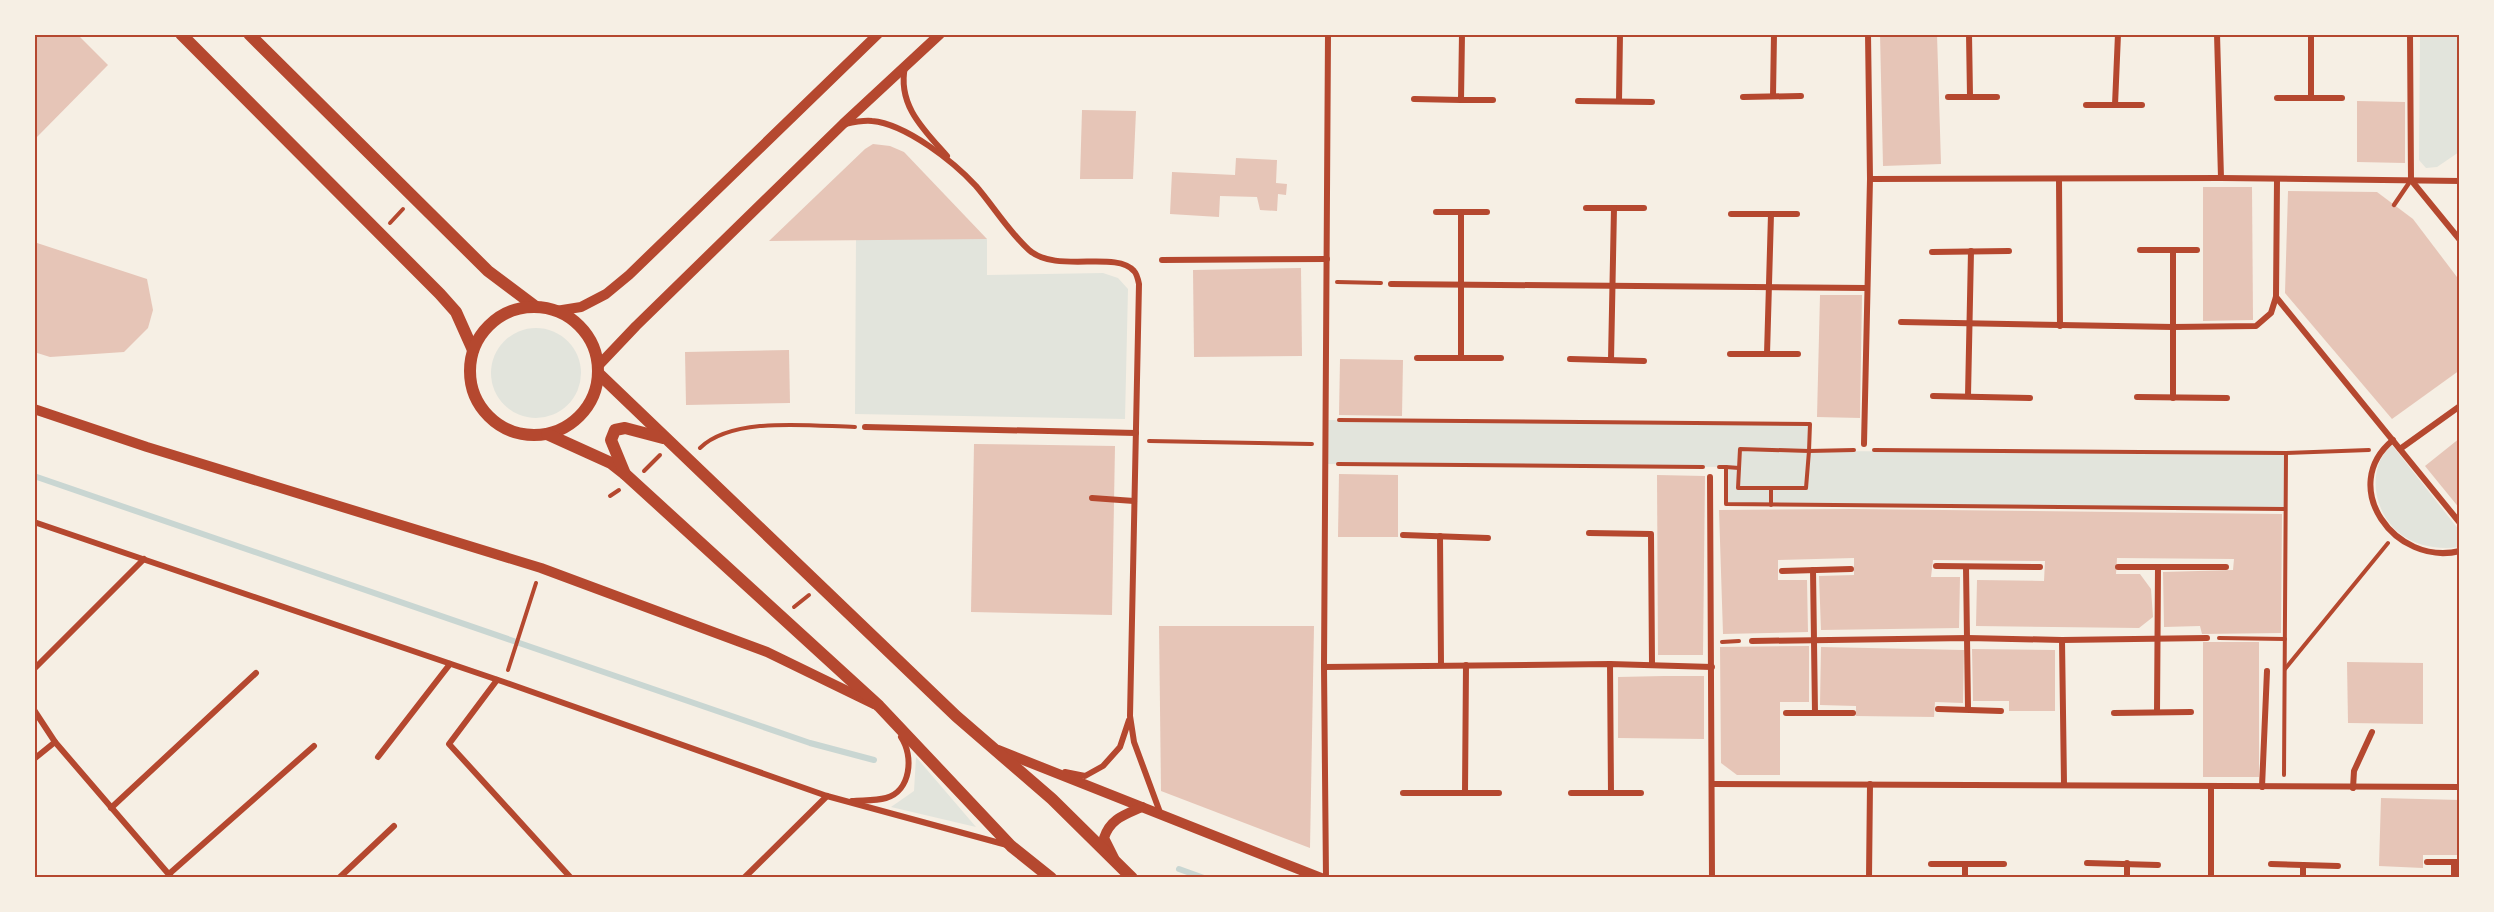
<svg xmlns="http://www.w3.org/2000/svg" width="2494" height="912" viewBox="0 0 2494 912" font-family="Lato,sans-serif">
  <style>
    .green { fill: #e2e4dc }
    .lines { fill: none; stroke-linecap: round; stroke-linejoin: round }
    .stream { stroke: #c9d6d2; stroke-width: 6 }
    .building { fill: #e6c5b7 }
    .path { stroke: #b5482f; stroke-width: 4 }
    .service { stroke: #b5482f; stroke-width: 4.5 }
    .minor { stroke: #b5482f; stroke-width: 6 }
    .tertiary { stroke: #b5482f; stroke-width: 10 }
    .secondary { stroke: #b5482f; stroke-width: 12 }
    .neatline { fill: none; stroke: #b5482f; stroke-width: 2 }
  </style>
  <rect width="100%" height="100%" fill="#f6efe4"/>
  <!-- green -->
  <g class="green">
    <polygon points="2420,35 2460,35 2459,152 2437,167 2426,168 2419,160"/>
    <polygon points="856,238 987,239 987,275 1103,273 1118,278 1128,289 1125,419 855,414"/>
    <circle cx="536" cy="373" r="45"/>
    <polygon points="1326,420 1810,424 1809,451 2286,453 2285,509 1726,504 1726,467 1325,464"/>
    <path d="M2392,445L2459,530V547C2438,550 2415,546 2398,532C2373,511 2366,467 2392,445Z"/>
    <polygon points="916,757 976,827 891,807 914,791"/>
  </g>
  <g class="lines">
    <!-- stream -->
    <g class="stream">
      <polyline points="34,476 810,743 874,760"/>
      <polyline points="1179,869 1204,878"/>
    </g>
  </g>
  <!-- building -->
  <g class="building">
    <polygon points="34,34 77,34 108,65 34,140"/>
    <polygon points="1880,34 1937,34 1941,164 1883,166"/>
    <polygon points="2357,101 2405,102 2405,163 2357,162"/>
    <polygon points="1082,110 1136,111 1133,179 1080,179"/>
    <polygon points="873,144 890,146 904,152 987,239 769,241 865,149"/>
    <polygon points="1236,158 1277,160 1276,183 1287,184 1286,195 1278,194 1277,211 1260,210 1257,197 1220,196 1219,217 1170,214 1172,172 1235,175"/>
    <polygon points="2203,187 2252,187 2253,320 2203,321"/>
    <polygon points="2288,191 2377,192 2413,219 2460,281 2460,370 2392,419 2285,293"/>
    <polygon points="34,242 147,279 153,310 148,328 124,352 50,357 34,352"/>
    <polygon points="1301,268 1302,356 1194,357 1193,270"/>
    <polygon points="1820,295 1862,295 1860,418 1817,417"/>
    <polygon points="789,350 790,403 686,405 685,352"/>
    <polygon points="1340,359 1403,360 1402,416 1339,415"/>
    <polygon points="2460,438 2460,509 2425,466"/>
    <polygon points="974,444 1115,446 1112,615 971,612"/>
    <polygon points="1339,474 1398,475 1398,537 1338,537"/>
    <polygon points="1657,475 1705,476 1703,655 1658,655"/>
    <polygon points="1853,509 2282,514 2281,633 2202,634 2200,626 2164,627 2163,572 2233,570 2234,559 2117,558 2116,574 2140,574 2151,589 2153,617 2139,628 1976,626 1977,580 2044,581 2045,561 1933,560 1931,577 1960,577 1959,628 1821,630 1819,576 1854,575 1854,558 1778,560 1778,580 1807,580 1808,632 1723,634 1719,510"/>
    <polygon points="1159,626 1314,626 1310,848 1161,791"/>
    <rect x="2203" y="642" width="56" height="135"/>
    <polygon points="1809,646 1809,702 1780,702 1780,775 1737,775 1721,763 1720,647"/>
    <polygon points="1821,647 1964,650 1963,703 1935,702 1934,717 1856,716 1856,706 1820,705"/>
    <polygon points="1972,649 2055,650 2055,711 2009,711 2009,701 1973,701"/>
    <polygon points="2347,662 2423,663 2423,724 2348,723"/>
    <polygon points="1664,676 1704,676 1704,739 1618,738 1618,677"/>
    <polygon points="2381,798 2460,800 2460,855 2423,855 2423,868 2379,866"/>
  </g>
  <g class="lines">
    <!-- path -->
    <g class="path">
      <polyline points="390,223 403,209"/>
      <polyline points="1337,282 1381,283"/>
      <polyline points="1339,420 1810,424 1809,451 1854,450"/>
      <polyline points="1149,441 1312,444"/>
      <path d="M700,448C733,416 811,426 855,427"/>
      <polygon points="1740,449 1809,451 1806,488 1738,488"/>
      <polyline points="1874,450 2286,453 2284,775"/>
      <polyline points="2286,453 2369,450"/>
      <polyline points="1338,464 1703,467"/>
      <polyline points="1719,467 1726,467 1726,504 2285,509"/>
      <polyline points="1726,467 1739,468"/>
      <polyline points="644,471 660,455"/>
      <polyline points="1771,488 1771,505"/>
      <polyline points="610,496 619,490"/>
      <polyline points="794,607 809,595"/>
      <polyline points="2219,638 2285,639"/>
      <polyline points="1722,642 1739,641"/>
      <polyline points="2285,669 2388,543"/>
      <polyline points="508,670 536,583"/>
    </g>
    <!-- service -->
    <polyline class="service" points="2394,205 2411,180"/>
    <!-- minor -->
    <g class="minor">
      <polyline points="1969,34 1970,96"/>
      <polyline points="2217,34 2221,178"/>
      <polyline points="2410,34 2411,180"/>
      <path d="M905,67C897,105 924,130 947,156"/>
      <polyline points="1773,96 1774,34"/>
      <polyline points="1743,97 1801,96"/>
      <polyline points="1948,97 1997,97"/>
      <polyline points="2311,97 2311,34"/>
      <polyline points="2277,98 2342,98"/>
      <polyline points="1414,99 1461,100 1462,34"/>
      <polyline points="1461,100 1493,100"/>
      <polyline points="1578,101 1652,102"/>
      <polyline points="1619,101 1620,34"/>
      <polyline points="2086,105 2142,105"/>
      <polyline points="2115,105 2118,34"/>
      <path d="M845,124C854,122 863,120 872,121C906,124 954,162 976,186C994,207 1009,232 1029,250C1056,274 1116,250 1134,271C1137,274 1138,279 1139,284L1130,716L1134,742L1161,815"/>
      <polyline points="1870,179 2221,178 2460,181"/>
      <polyline points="2059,179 2060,326"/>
      <polyline points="2411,180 2460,240"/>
      <polyline points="1586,208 1644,208"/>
      <polyline points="1436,212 1487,212"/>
      <polyline points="1731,214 1797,214"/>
      <polyline points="2140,250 2197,250"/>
      <polyline points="1932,252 2009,251"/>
      <polyline points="1162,260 1327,259"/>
      <polyline points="1391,284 1867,288"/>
      <polyline points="2276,297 2460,523"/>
      <polyline points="1901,322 2173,327 2256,326 2271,313 2276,297 2277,180"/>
      <polyline points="1730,354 1798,354"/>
      <polyline points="1767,354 1771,214"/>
      <polyline points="1461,357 1461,212"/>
      <polyline points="1417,358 1501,358"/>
      <polyline points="1570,359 1644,361"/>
      <polyline points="1611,360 1614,208"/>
      <polyline points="1933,396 2030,398"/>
      <polyline points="1968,396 1971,251"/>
      <polyline points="2137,397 2227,398"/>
      <polyline points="2173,398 2173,251"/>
      <polyline points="865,427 1136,433"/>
      <path d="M2393,440C2337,486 2395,567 2460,551"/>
      <polyline points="1864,444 1870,179 1868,34"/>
      <polyline points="2400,449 2460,406"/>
      <polyline points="1710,477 1712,878"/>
      <polyline points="1092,498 1134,501"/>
      <polyline points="34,522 504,682 827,796 1007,845"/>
      <polyline points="1589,533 1651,534 1652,664"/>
      <polyline points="1403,535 1488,538"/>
      <polyline points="1440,536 1441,665"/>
      <polyline points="1936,566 2040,567"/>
      <polyline points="1966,567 1968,709"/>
      <polyline points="2118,567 2226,567"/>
      <polyline points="1813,570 1815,713"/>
      <polyline points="1782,571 1851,569"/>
      <polyline points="2062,640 2064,784"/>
      <polyline points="1752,641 1968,638 2062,640 2207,638"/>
      <polyline points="1324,667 1610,664 1712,667"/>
      <polyline points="34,669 144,559"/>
      <polyline points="497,680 449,744 571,878"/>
      <polyline points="1938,709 2001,711"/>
      <polyline points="34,710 55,742 172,878"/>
      <polyline points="2157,712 2158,567"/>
      <polyline points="1786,713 1853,713"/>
      <polyline points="2114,713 2191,712"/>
      <polyline points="378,757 450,664"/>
      <polyline points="34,759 55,742"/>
      <polyline points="1065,772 1085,776 1103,766 1120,747 1129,720"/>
      <polyline points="1712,784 2460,787"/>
      <polyline points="2262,787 2267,671"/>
      <polyline points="2353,788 2354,771 2372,732"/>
      <polyline points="1403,793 1499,793"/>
      <polyline points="1465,793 1466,665"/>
      <polyline points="1571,793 1611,793 1610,664"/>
      <polyline points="1611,793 1641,793"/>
      <path d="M852,801C862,800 875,801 886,798C911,791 914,756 901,737"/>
      <polyline points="111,808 256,673"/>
      <polyline points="2427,862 2460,862"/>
      <polyline points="2087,863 2158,865"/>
      <polyline points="2127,863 2127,878"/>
      <polyline points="1931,864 2004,864"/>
      <polyline points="2271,864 2338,866"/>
      <polyline points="1965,865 1965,878"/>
      <polyline points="169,874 314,746"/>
      <polyline points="339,878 394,826"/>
      <polyline points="744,878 827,796"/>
      <polyline points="1326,878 1324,667 1328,34"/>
      <polyline points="1869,878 1870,784"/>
      <polyline points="2211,878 2211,786"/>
      <polyline points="2303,878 2303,865"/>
      <polyline points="2454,878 2454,862"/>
    </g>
    <!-- tertiary -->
    <g class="tertiary">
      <polyline points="556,311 581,307 606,294 629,275 878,34"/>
      <polyline points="598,366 636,326 843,124 940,34"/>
      <polyline points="34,409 147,447 541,568 767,652 874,704"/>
      <polyline points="998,750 1321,878"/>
      <path d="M1114,858L1104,838C1110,819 1124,815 1142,807"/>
    </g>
    <!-- secondary -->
    <g class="secondary">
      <polyline points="181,34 440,294 456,312 473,350"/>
      <polyline points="249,34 488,271 536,307"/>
      <circle cx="534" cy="371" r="64"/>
      <polyline points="598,373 956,716 1052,799 1132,878"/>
      <polyline points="547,434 611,463 625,474 879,706 1011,846 1051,878"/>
      <polyline points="625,474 611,440 615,430 625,428 663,438"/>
    </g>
  </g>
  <!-- border -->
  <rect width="2494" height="912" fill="none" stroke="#f6efe4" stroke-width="72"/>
  <rect x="36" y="36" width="2422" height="840" class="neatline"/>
</svg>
